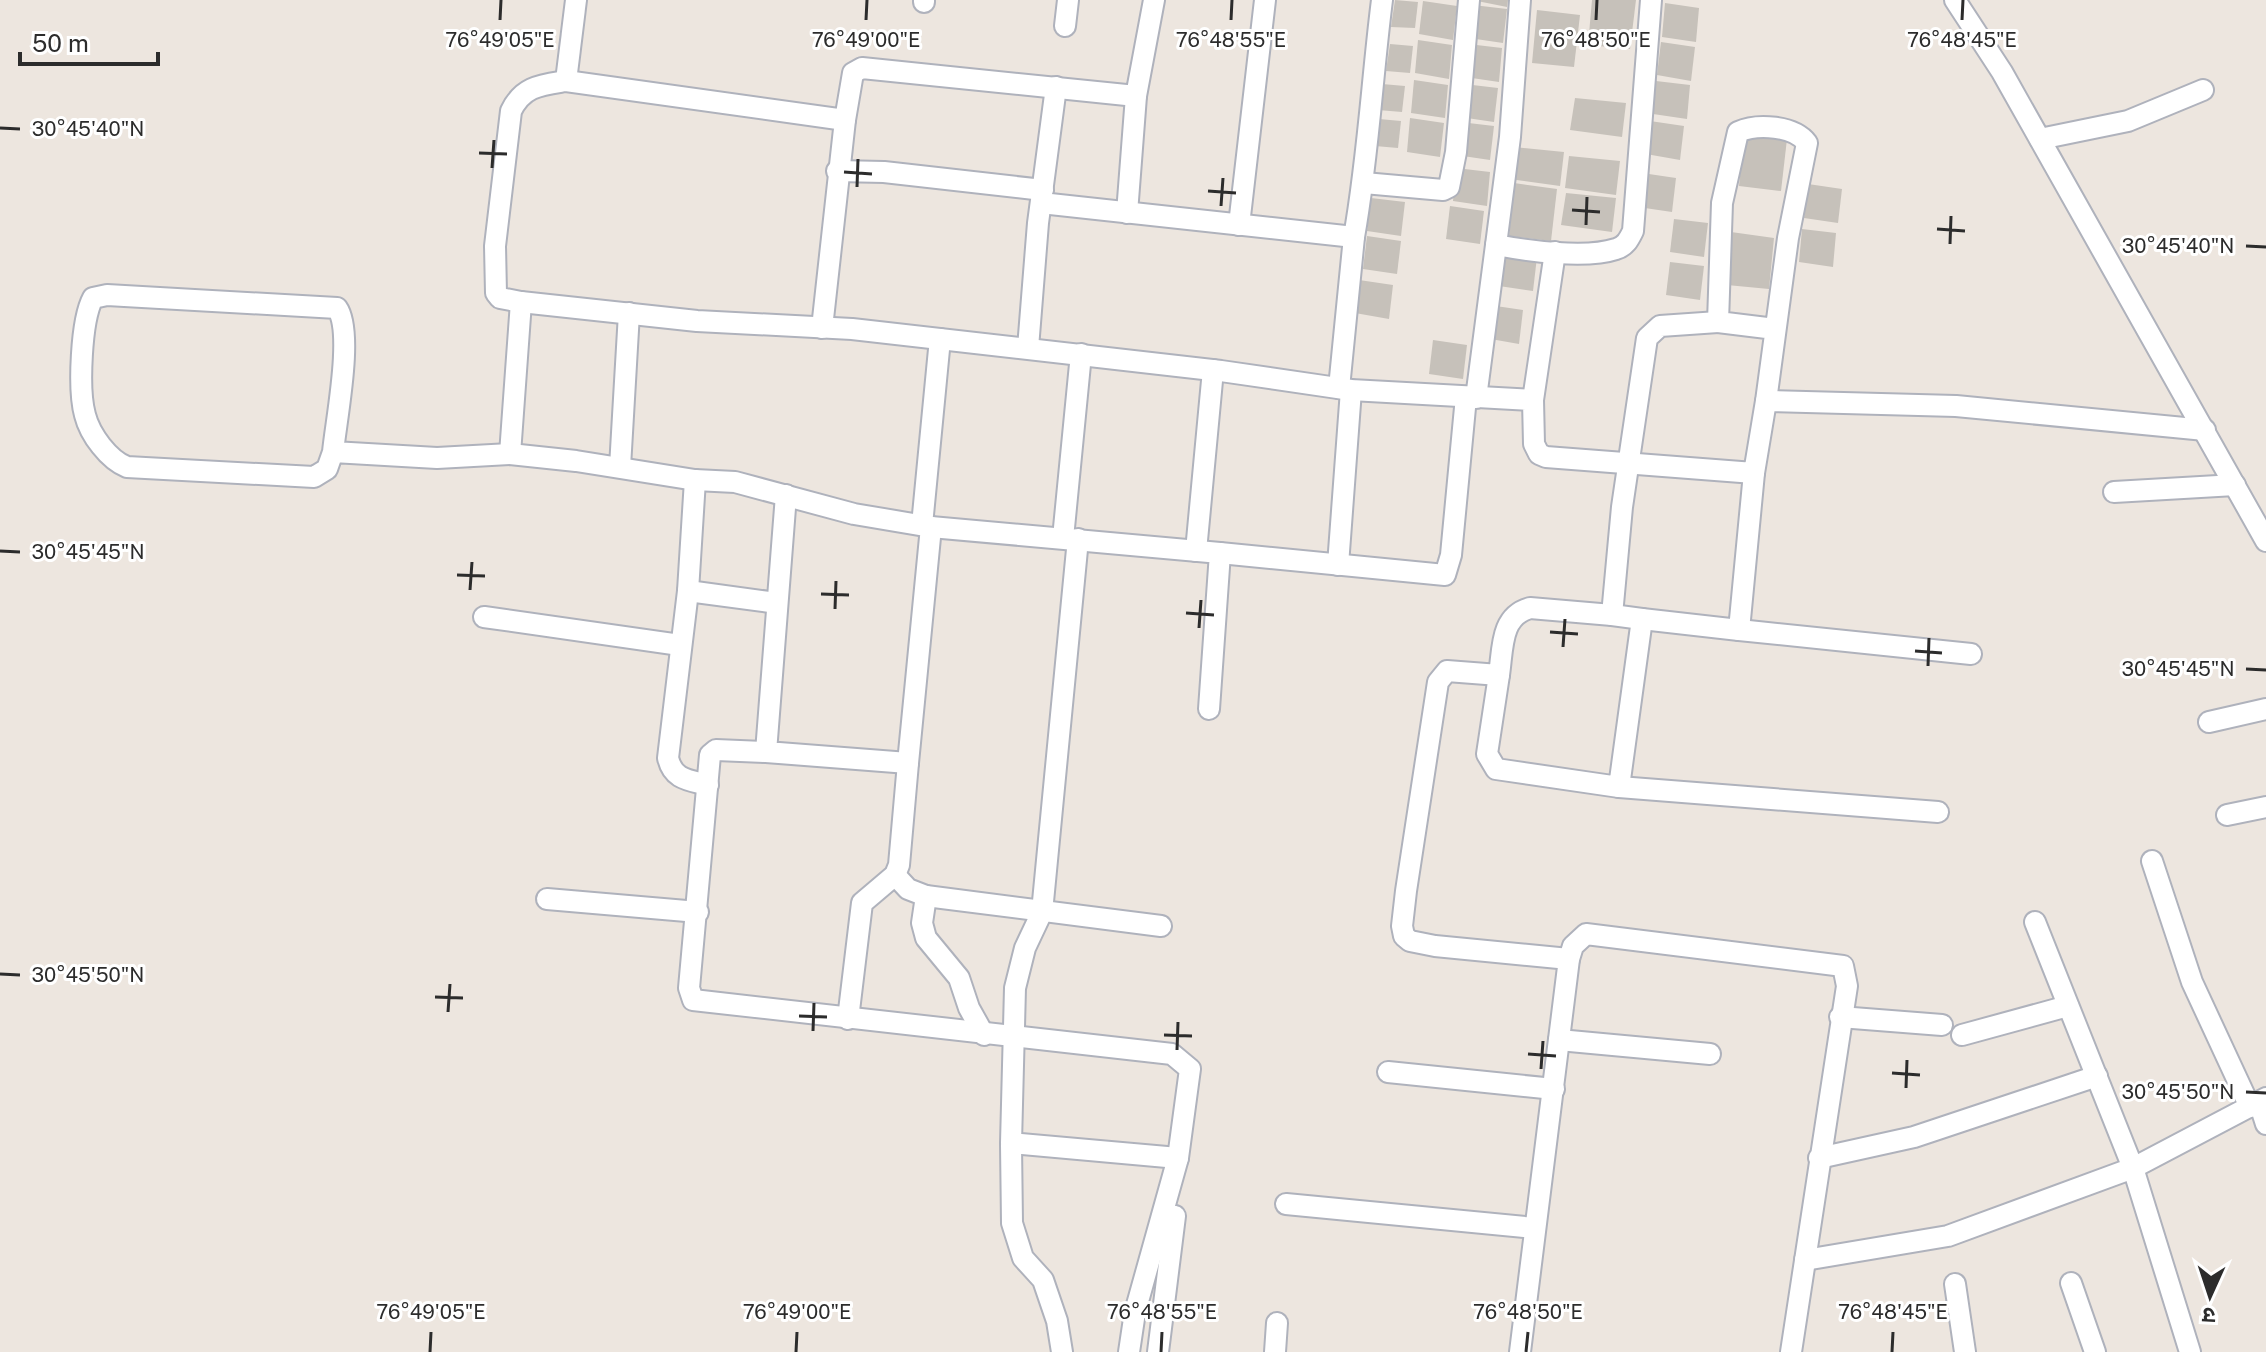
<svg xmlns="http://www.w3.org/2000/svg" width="2266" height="1352" viewBox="0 0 2266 1352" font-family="'Public Sans','Noto Sans Devanagari',sans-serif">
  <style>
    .building { fill: #c6c1ba }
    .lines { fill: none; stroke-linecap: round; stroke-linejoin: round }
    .minor-casing { stroke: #afb2bc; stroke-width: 24 }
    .minor { stroke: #fff; stroke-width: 20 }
    .ticks { fill: none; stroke: #2c2c2c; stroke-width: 3 }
    .ticks-label { font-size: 20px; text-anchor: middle; fill: #2c2c2c; stroke: #fff; stroke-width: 6; stroke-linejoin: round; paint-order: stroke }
  </style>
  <rect width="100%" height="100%" fill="#ede6df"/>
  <!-- building -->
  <g class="building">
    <polygon points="1395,0 1418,2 1415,28 1391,27"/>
    <polygon points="1472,0 1508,0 1507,7"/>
    <polygon points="1592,0 1636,0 1630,49 1588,45"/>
    <polygon points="1423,1 1457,6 1453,40 1419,34"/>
    <polygon points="1665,3 1699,8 1696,42 1662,37"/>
    <polygon points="1473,5 1507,9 1503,43 1469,38"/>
    <polygon points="1537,10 1580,15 1574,67 1532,63"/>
    <polygon points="1418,40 1452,45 1449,79 1415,73"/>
    <polygon points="1661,42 1695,47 1691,81 1657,75"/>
    <polygon points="1390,44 1413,46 1410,73 1386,71"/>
    <polygon points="1468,44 1502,48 1499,82 1465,77"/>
    <polygon points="1414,80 1448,85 1445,118 1411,113"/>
    <polygon points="1656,81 1690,85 1687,119 1653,114"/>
    <polygon points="1382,84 1405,86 1402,112 1378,110"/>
    <polygon points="1464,84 1498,88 1494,122 1460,117"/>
    <polygon points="1575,98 1626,103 1622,137 1570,130"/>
    <polygon points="1410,118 1444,123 1440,157 1407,152"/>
    <polygon points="1379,119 1401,121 1398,148 1375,146"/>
    <polygon points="1650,121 1684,126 1680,160 1646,154"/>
    <polygon points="1460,122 1494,126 1490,160 1456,155"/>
    <polygon points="1744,134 1787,139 1781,191 1739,186"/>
    <polygon points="1514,147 1564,152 1560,186 1509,179"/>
    <polygon points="1569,156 1620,161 1616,195 1565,188"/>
    <polygon points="1456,168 1490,172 1487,206 1453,201"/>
    <polygon points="1642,173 1676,178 1672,212 1638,207"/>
    <polygon points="1514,183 1557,189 1551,241 1509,236"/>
    <polygon points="1808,184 1842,189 1838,223 1804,218"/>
    <polygon points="1566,193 1616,198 1612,232 1561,225"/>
    <polygon points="1371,198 1405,202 1401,236 1367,231"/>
    <polygon points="1450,206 1484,211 1480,244 1446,239"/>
    <polygon points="1674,219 1708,223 1704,257 1670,252"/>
    <polygon points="1802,229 1836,233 1833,267 1799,262"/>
    <polygon points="1731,232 1774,238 1769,289 1727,285"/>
    <polygon points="1367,236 1401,241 1397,274 1363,269"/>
    <polygon points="1503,253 1537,257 1533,291 1499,286"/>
    <polygon points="1670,262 1704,266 1700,300 1666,295"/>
    <polygon points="1359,280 1393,285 1389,319 1355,313"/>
    <polygon points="1489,305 1523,310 1519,344 1485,338"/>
    <polygon points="1433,340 1467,345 1463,379 1429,374"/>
  </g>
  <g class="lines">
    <defs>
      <g id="minor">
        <path d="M1154,0L1136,96L862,68L853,73L845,120L566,81C541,85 523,86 511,111L495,246L496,293L500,298L521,302L697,321L852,329L1221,371L1351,390L1533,400L1534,444L1539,454L1546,457L1754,473L1766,401L1956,406L2205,430"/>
        <path d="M1520,0L1510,137L1496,245C1528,251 1586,259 1616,249C1626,246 1629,239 1633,231L1651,0"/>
        <polyline points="1955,0 2002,72 2266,541"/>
        <polyline points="924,2 924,0"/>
        <polyline points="1065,26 1068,0"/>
        <polyline points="566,81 576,0"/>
        <polyline points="2040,139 2128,121 2203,90"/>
        <polyline points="837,171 884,172 1043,190"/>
        <polyline points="1364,183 1443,190 1449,187 1456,152 1469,0"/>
        <polyline points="1041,203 1354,237 1339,388"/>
        <polyline points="1127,213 1136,96"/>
        <polyline points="1239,225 1265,0"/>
        <path d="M1354,237C1368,159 1372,79 1382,0"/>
        <polyline points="822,328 845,120"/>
        <polyline points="1028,348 1038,223 1056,87"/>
        <polyline points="1476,398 1496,245"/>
        <polyline points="1533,400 1555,252"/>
        <path d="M1766,401L1788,238L1807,143C1794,126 1758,123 1738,132L1722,203L1718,322L1775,329"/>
        <path d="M333,452L327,469L314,477L127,467C109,460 90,435 85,415C78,390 81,320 93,298L107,295L337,308C354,332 336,420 333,452L437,458L510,454L576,461L695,480L735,482L854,514L931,527L1220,553L1209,709"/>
        <polyline points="510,454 521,302"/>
        <polyline points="620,467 629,313"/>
        <path d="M695,480L688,591L668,758C673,780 689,780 708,785"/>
        <polyline points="2114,492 2235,485"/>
        <polyline points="786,495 766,752 908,763 931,527"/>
        <polyline points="922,525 940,339"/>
        <polyline points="1063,538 1081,354"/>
        <polyline points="1078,539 1042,912 1025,948 1015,988 1011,1143 1178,1158"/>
        <polyline points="1196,551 1213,370"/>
        <polyline points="1220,553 1445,575 1451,555 1466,397"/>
        <polyline points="1338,565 1351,390"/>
        <polyline points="688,591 777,603"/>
        <polyline points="484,617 680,645"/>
        <polyline points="1642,619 1739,630 1754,473"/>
        <polyline points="1739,630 1971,654"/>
        <polyline points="1499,675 1487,754 1496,769 1619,787 1642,619 1612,615"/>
        <polyline points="2209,722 2266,709"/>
        <polyline points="766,752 716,750 710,755 689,988 693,1000 1172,1054 1190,1069 1178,1158 1135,1312 1129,1352"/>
        <polyline points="1619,787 1938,812"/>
        <polyline points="2227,815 2266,807"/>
        <polyline points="2152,861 2192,982 2250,1107"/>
        <polyline points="895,875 908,889 926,896 922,923 926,938 959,978 969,1008 984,1035"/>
        <polyline points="926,896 1161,926"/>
        <polyline points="547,899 698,912"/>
        <path d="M1569,959L1435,946L1410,941L1404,936L1402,926L1406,891L1438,682L1447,671L1499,675C1503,649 1500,616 1530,608L1612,615L1622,507L1647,338L1660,326L1718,322"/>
        <polyline points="1840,1017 1942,1025"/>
        <polyline points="848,1019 862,903 895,875 899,865 908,763"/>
        <polyline points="1962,1035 2068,1006"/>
        <polyline points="1559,1040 1710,1054"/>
        <polyline points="1388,1072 1554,1089"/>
        <polyline points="2259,1102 2266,1124"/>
        <polyline points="1011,1145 1012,1223 1023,1258 1043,1280 1057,1321 1062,1352"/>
        <polyline points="1819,1158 1914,1137 2097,1076"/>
        <polyline points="1286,1204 1535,1228"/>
        <polyline points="1805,1260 1948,1236 2133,1168 2035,922"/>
        <polyline points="2071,1283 2095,1352"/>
        <polyline points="1955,1284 1965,1352"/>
        <polyline points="1158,1352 1175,1216"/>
        <polyline points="1275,1352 1277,1323"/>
        <polyline points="1520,1352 1569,959 1573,946 1586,934 1843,966 1847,986 1791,1352"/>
        <polyline points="2190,1352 2133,1168 2266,1098"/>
      </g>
    </defs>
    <!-- minor casing -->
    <use href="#minor" class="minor-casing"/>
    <!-- minor -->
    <use href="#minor" class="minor"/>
  </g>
  <!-- ticks -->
  <path class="ticks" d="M500,20L501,0M866,20L867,0M1231,20L1232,0M1596,20L1597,0M1962,20L1963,0M0,128L20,129M479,153L507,154M492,168L494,140M844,172L872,174M857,187L858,159M1208,191L1236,193M1221,206L1223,178M1572,210L1600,212M1586,225L1587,197M1937,229L1965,231M1950,244L1951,216M2246,246L2266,247M0,551L20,552M457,575L485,576M470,590L472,562M821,594L849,595M835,609L836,581M1186,613L1214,615M1199,628L1201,600M1550,632L1578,634M1563,647L1565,619M1915,651L1942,653M1928,666L1929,638M2246,669L2266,670M0,974L20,975M435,997L463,998M448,1012L450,984M799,1016L827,1017M813,1031L814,1003M1164,1035L1192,1036M1177,1050L1178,1022M1528,1054L1556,1056M1541,1069L1543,1041M1892,1073L1920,1075M1906,1088L1907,1060M2246,1092L2266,1093M430,1352L431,1332M796,1352L797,1332M1161,1352L1162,1332M1526,1352L1528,1332M1892,1352L1893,1332"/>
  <g class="ticks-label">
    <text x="500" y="47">76°49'05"E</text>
    <text x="866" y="47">76°49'00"E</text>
    <text x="1231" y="47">76°48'55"E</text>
    <text x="1596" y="47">76°48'50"E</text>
    <text x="1962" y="47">76°48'45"E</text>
    <text x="88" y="136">30°45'40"N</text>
    <text x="2178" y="253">30°45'40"N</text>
    <text x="88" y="559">30°45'45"N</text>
    <text x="2178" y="676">30°45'45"N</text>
    <text x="88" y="982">30°45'50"N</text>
    <text x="2178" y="1099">30°45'50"N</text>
    <text x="431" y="1319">76°49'05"E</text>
    <text x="797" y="1319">76°49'00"E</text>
    <text x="1162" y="1319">76°48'55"E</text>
    <text x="1528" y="1319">76°48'50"E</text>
    <text x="1893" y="1319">76°48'45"E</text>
  </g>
  <!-- north arrow -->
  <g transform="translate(2210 1296) rotate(183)" stroke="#ffffff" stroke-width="6" paint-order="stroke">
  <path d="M0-6L14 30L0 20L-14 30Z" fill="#2c2c2c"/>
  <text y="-12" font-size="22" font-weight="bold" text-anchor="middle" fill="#2c2c2c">उ</text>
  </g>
  <!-- scale -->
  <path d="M20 52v12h138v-12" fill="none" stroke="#2c2c2c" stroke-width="4"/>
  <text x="32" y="52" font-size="24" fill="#2c2c2c" stroke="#ffffff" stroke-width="6" paint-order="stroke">50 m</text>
</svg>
